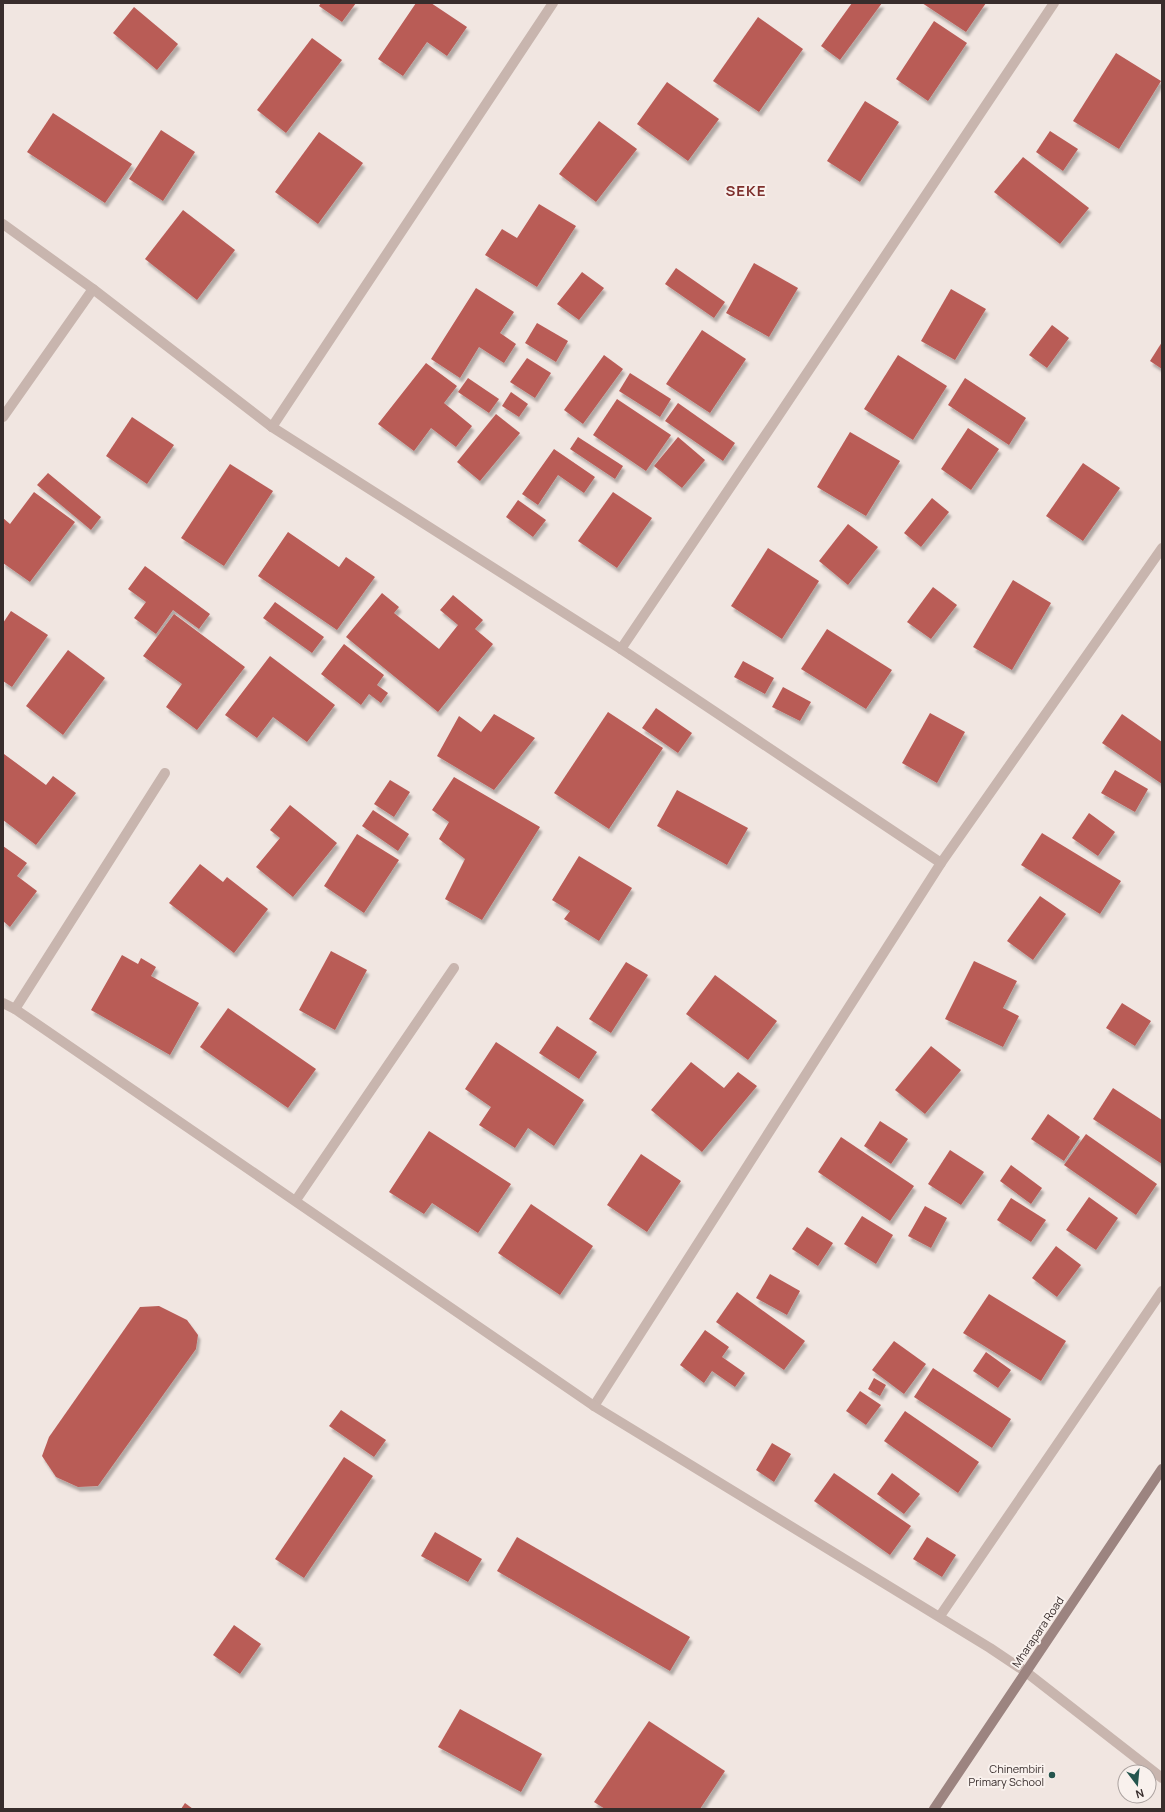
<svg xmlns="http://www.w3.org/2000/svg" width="1165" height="1812" viewBox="0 0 1165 1812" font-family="Manrope,sans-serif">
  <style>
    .building { fill: #b95b57; filter: url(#shadow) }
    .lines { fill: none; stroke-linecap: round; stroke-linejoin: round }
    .minor { stroke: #c8b5ae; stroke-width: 10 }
    .tertiary { stroke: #c8b5ae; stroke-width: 10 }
    .secondary { stroke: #9c8480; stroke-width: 10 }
    .poi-dot { fill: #25554e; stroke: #f9f1ed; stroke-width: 1.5 }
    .labels { text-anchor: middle; stroke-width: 4; stroke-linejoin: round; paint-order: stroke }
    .street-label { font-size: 11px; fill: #382d2c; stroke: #f9f1ed }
    .poi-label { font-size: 11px; fill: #382d2c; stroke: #f9f1ed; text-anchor: end }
    .district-label { font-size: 15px; font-weight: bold; letter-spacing: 1px; fill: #7e302d; stroke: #f9f1ed }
  </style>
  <defs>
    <filter id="shadow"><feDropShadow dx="2.5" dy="4.5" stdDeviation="1" flood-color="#0004"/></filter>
  </defs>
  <rect width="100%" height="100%" fill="#f1e6e1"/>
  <!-- building -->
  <g class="building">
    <polygon points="321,3 356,3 342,22 319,6"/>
    <polygon points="416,3 431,3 467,27 447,56 427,42 403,76 378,59"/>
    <polygon points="852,3 882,3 840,60 821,46"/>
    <polygon points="922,3 986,3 966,32"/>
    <polygon points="134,7 178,44 157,70 113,33"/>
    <polygon points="758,17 803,49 759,112 713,81"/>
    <polygon points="934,21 967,43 928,101 896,79"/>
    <polygon points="312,38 342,60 286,133 257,110"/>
    <polygon points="1116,53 1161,81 1119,149 1073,121"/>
    <polygon points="667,82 719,119 688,161 637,124"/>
    <polygon points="865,101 899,122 860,182 827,161"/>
    <polygon points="53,113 132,164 105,203 27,152"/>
    <polygon points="599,121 637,149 596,202 559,174"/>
    <polygon points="161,130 195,152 163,201 129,179"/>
    <polygon points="1050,131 1078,149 1063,171 1036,152"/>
    <polygon points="319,132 363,163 318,224 275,192"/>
    <polygon points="1023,157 1089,208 1060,244 994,192"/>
    <polygon points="539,204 576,226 537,287 485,255 502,229 517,238"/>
    <polygon points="183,210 235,250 197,300 145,259"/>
    <polygon points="754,263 798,288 769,337 726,313"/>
    <polygon points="676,268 725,302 714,318 665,284"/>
    <polygon points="582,272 604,288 579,320 557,304"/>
    <polygon points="476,288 514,312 500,333 516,344 504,363 479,347 460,378 431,359"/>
    <polygon points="951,289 986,309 955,360 921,341"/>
    <polygon points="537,323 568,341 556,362 525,343"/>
    <polygon points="1052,325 1069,338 1047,368 1029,355"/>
    <polygon points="702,330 746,359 710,413 666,384"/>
    <polygon points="1162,342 1162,369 1150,361"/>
    <polygon points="604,355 623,369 583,424 564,410"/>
    <polygon points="898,355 947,386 913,440 864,409"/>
    <polygon points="527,358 551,373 535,398 510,382"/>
    <polygon points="426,363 457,386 444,403 472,426 456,447 431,428 414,451 378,424"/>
    <polygon points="630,373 671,399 660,417 619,391"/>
    <polygon points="468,378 499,399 489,413 458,392"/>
    <polygon points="965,378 1026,418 1009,445 948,405"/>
    <polygon points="511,392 528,404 519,417 502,406"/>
    <polygon points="617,399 671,435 646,471 593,435"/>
    <polygon points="678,403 735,443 723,461 665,421"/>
    <polygon points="496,414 520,433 480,481 457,462"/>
    <polygon points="132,417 174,445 147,484 106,456"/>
    <polygon points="968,428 999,449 971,490 941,469"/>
    <polygon points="850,432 900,461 866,516 817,487"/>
    <polygon points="578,437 623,466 615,479 570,449"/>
    <polygon points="678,437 705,460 682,488 654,466"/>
    <polygon points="554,449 595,477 584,493 558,475 538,505 522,494"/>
    <polygon points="1083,463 1120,488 1083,541 1046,516"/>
    <polygon points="230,464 273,491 224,566 181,538"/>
    <polygon points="48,473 101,517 91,530 37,485"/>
    <polygon points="34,492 75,522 30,582 3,563 3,518 10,524"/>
    <polygon points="613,492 652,518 617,568 578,541"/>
    <polygon points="932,498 949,512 921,547 904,533"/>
    <polygon points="518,500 546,520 533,537 506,517"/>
    <polygon points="848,524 878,547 848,585 819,561"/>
    <polygon points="288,532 339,567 346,557 375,577 337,630 258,576"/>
    <polygon points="768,548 819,581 782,639 731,606"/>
    <polygon points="145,566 210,614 199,629 173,610 156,634 134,618 146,602 128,589"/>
    <polygon points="1013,580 1051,603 1012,670 973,647"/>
    <polygon points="933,587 957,605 931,639 907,622"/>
    <polygon points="382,593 399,607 394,613 439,649 458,625 440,610 453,595 483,620 475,629 493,644 438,712 346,637"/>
    <polygon points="275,602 324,637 312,653 263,618"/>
    <polygon points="11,611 48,635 12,687 3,681 3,623"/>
    <polygon points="174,614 245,667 197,730 166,707 182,684 143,656"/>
    <polygon points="827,629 892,670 866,709 801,669"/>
    <polygon points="344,644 384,675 377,685 388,693 381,703 369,694 361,705 321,674"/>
    <polygon points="68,650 105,678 63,735 26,706"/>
    <polygon points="270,656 335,705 307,742 273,717 257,738 225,715"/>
    <polygon points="743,661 774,678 765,694 734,677"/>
    <polygon points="783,687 811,702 800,721 772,707"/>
    <polygon points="656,708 692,733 678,753 642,728"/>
    <polygon points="608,712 663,748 609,829 554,793"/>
    <polygon points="930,713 965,732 937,783 902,763"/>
    <polygon points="494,714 535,738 494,790 437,756 459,716 481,732"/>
    <polygon points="1122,714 1162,742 1162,784 1102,743"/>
    <polygon points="4,754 46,785 53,776 76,793 36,845 3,820"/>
    <polygon points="1115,770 1148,789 1135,812 1101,793"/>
    <polygon points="454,777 540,827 482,920 445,899 465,859 439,839 449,822 432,810"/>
    <polygon points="390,780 410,792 394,817 374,804"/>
    <polygon points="677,790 748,828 727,865 657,826"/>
    <polygon points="290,805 337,843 293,897 256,867 280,838 270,830"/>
    <polygon points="373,810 409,834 398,851 362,826"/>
    <polygon points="1089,813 1115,832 1098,856 1072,838"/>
    <polygon points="1042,833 1121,881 1100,914 1021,865"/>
    <polygon points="357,834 399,860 364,913 324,886"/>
    <polygon points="3,846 27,863 17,876 37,891 10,927 3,921"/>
    <polygon points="579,856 632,888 599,941 564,919 570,911 552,900"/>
    <polygon points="200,864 223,882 227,877 268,909 234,953 169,903"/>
    <polygon points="1040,896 1066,914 1033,960 1007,941"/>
    <polygon points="331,951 367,970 335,1030 299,1010"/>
    <polygon points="122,955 138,964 141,958 156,967 151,976 199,1003 170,1055 91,1010"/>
    <polygon points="974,961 1017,981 1003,1008 1019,1016 1003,1047 945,1019"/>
    <polygon points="626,962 648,975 611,1033 589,1019"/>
    <polygon points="715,975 777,1021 748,1060 686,1014"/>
    <polygon points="1122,1003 1151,1021 1135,1046 1106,1028"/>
    <polygon points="228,1008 316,1069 288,1108 200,1047"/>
    <polygon points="557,1026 597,1052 579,1079 539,1053"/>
    <polygon points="496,1042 584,1100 554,1146 528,1128 515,1148 479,1125 491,1107 465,1089"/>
    <polygon points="931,1046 961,1070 925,1114 895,1090"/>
    <polygon points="691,1062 724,1088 738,1072 757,1086 702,1152 651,1110"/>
    <polygon points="1113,1088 1162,1120 1162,1164 1093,1119"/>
    <polygon points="1048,1114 1080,1137 1064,1161 1031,1139"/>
    <polygon points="880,1121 908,1139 891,1164 864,1146"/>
    <polygon points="429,1131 511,1184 478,1233 432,1203 424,1214 389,1192"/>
    <polygon points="1086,1134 1157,1184 1136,1215 1064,1165"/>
    <polygon points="841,1137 914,1186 890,1221 818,1172"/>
    <polygon points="950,1150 984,1172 961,1205 928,1184"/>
    <polygon points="641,1154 681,1181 647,1232 607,1205"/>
    <polygon points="1011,1165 1042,1188 1031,1204 1000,1181"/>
    <polygon points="1089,1197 1118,1218 1096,1250 1066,1230"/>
    <polygon points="1011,1198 1046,1220 1031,1242 997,1220"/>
    <polygon points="531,1204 593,1246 560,1295 498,1253"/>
    <polygon points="925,1206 947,1218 931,1248 908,1236"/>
    <polygon points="862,1216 893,1235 876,1264 844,1244"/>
    <polygon points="807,1227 833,1243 818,1266 792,1249"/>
    <polygon points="1056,1246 1081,1265 1057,1297 1032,1278"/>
    <polygon points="770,1274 800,1291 787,1315 756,1298"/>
    <polygon points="737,1292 805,1341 784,1370 716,1322"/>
    <polygon points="989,1294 1066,1341 1041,1381 963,1333"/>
    <polygon points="159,1306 187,1320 198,1335 196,1349 98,1486 78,1487 56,1477 42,1456 49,1437 140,1307"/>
    <polygon points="705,1330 729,1347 722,1357 745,1373 735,1387 712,1371 704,1383 680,1365"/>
    <polygon points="894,1341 926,1364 904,1394 872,1370"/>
    <polygon points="986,1352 1011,1370 998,1388 973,1371"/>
    <polygon points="933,1368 1011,1419 992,1448 914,1397"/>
    <polygon points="874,1378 886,1385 880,1396 868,1389"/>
    <polygon points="860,1391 881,1405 866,1425 846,1411"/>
    <polygon points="341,1410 386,1440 374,1457 329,1426"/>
    <polygon points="905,1411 979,1462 958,1493 884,1441"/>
    <polygon points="772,1443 791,1454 774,1482 756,1470"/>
    <polygon points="344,1457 373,1476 304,1578 275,1559"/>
    <polygon points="834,1473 911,1526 890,1555 814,1501"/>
    <polygon points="892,1473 920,1494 904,1514 877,1494"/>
    <polygon points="435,1532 482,1559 468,1582 421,1556"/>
    <polygon points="517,1537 690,1637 670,1671 497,1571"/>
    <polygon points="927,1537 956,1555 942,1577 913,1559"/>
    <polygon points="234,1625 261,1644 240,1674 213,1655"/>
    <polygon points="460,1709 542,1754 521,1792 438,1747"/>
    <polygon points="649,1721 725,1771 700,1809 605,1809 594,1802"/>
    <polygon points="185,1803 193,1809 181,1809"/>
  </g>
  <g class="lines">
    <!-- minor -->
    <g class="minor">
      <polyline points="3,224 93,289 272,427 621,649 941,863"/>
      <polyline points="3,417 93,289"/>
      <polyline points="272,427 553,3"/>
      <polyline points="621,649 777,418 1054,3"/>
      <polyline points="15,1009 165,773"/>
      <polyline points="296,1200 454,968"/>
      <polyline points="594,1406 941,863 1162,548"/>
      <polyline points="940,1616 1162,1291"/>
    </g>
    <!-- tertiary -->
    <polyline class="tertiary" points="3,1003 15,1009 594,1406 990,1648 1026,1672 1162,1778"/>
    <!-- secondary -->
    <polyline class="secondary" points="934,1809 1162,1469"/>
  </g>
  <!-- markers -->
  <circle class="poi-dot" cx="1052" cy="1775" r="4"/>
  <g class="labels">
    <!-- street labels -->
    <g class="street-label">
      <text transform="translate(1038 1632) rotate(-56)" y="4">Mharapara Road</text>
    </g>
    <!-- poi labels -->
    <g class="poi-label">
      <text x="1044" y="1773">Chinembiri<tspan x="1044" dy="13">Primary School</tspan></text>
    </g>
    <!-- district labels -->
    <g class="district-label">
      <text x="746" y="196">SEKE</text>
    </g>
  </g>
  <!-- border -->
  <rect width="1165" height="1812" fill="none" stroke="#382d2c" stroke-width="8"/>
  <!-- north arrow -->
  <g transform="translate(1137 1784) rotate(164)"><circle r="19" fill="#f9f1ed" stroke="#aca3a0"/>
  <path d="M0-3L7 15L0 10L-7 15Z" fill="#25554e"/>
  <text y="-6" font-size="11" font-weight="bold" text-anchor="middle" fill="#382d2c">N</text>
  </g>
</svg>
